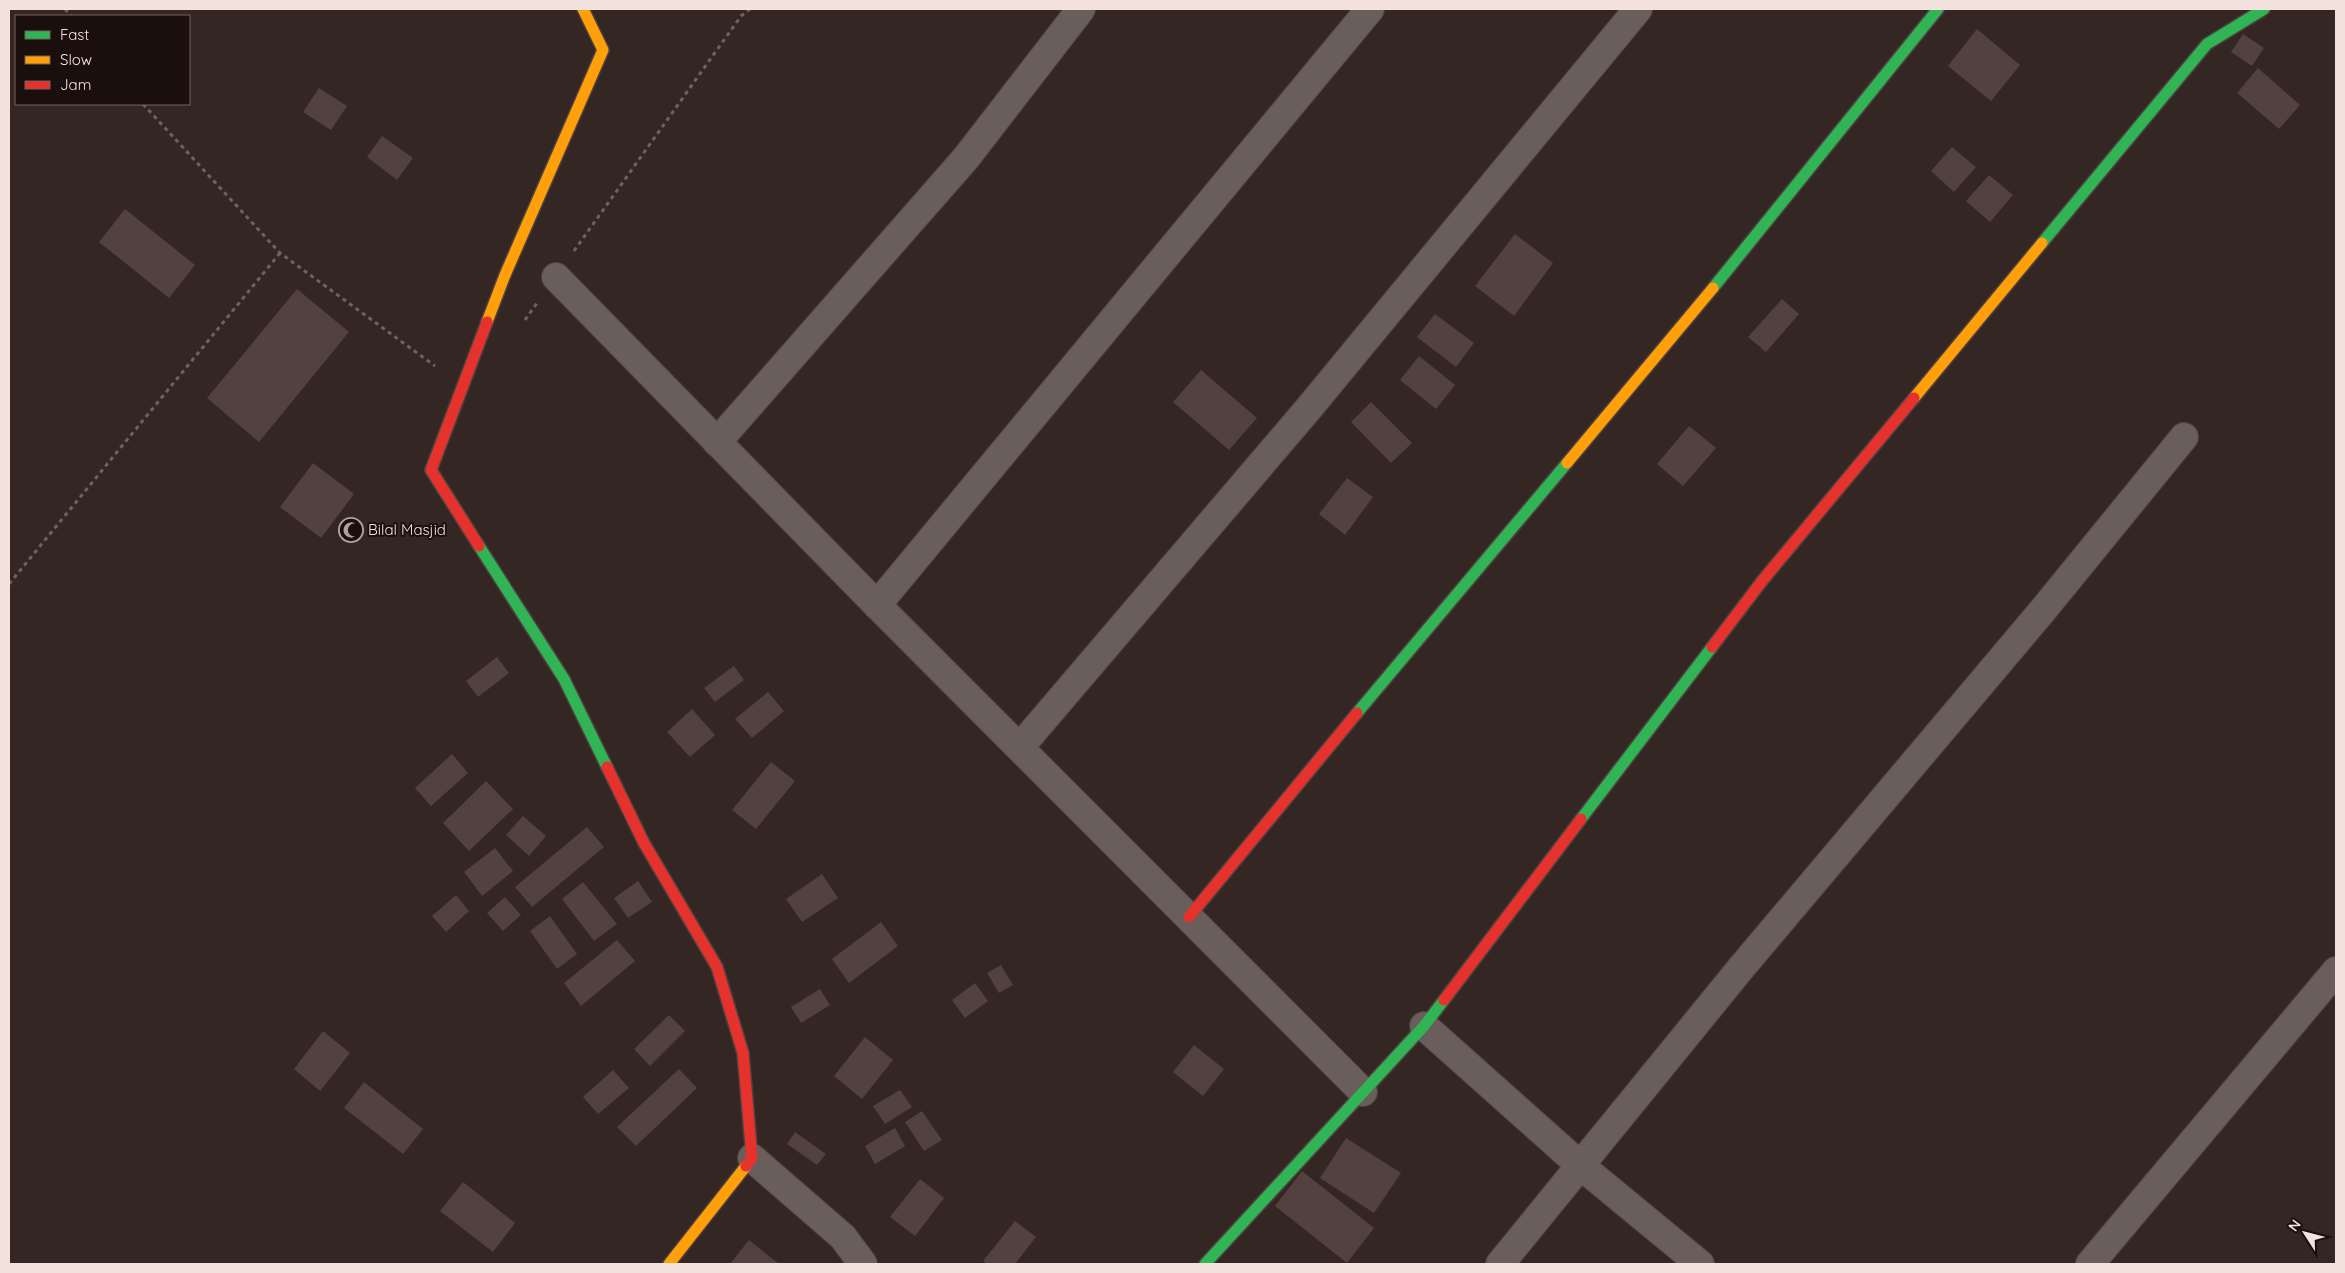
<svg xmlns="http://www.w3.org/2000/svg" width="2345" height="1273" viewBox="0 0 2345 1273" font-family="Quicksand,sans-serif">
  <style>
    .building { fill: #52413e }
    .lines { fill: none; stroke-linecap: round; stroke-linejoin: round }
    .street-casing { stroke: #4e4240; stroke-width: 30 }
    .fast-casing { stroke: #4e4240; stroke-width: 14 }
    .slow-casing { stroke: #4e4240; stroke-width: 14 }
    .jam-casing { stroke: #4e4240; stroke-width: 14 }
    .path { stroke: #6e6361; stroke-width: 3; stroke-dasharray: 4 4; stroke-linecap: butt }
    .street { stroke: #6a5e5b; stroke-width: 28 }
    .fast { stroke: #30b455; stroke-width: 11 }
    .slow { stroke: #ff9f0a; stroke-width: 11 }
    .jam { stroke: #e5322d; stroke-width: 11 }
    .labels { text-anchor: middle; stroke-width: 4; stroke-linejoin: round; paint-order: stroke }
    .poi-label { font-size: 15px; fill: #f4e2de; stroke: #1a0f0c; text-anchor: start }
  </style>
  <rect width="100%" height="100%" fill="#342623"/>
  <!-- building -->
  <g class="building">
    <polygon points="1977,29 2020,65 1991,101 1948,66"/>
    <polygon points="2243,34 2264,48 2252,66 2231,52"/>
    <polygon points="2258,68 2300,105 2279,129 2237,93"/>
    <polygon points="319,88 347,106 331,130 303,112"/>
    <polygon points="382,136 413,158 397,180 367,157"/>
    <polygon points="1952,147 1976,167 1954,192 1931,171"/>
    <polygon points="1989,175 2013,195 1990,222 1966,201"/>
    <polygon points="125,209 195,265 169,298 99,242"/>
    <polygon points="1515,234 1553,263 1514,316 1475,286"/>
    <polygon points="297,289 349,332 259,442 207,398"/>
    <polygon points="1782,299 1799,314 1766,352 1748,337"/>
    <polygon points="1435,314 1474,343 1456,367 1417,337"/>
    <polygon points="1419,356 1455,385 1436,409 1400,380"/>
    <polygon points="1201,370 1257,418 1229,450 1173,402"/>
    <polygon points="1371,402 1412,443 1391,463 1351,422"/>
    <polygon points="1689,426 1716,448 1683,486 1657,464"/>
    <polygon points="313,463 354,494 321,538 280,507"/>
    <polygon points="1347,478 1373,497 1345,535 1319,514"/>
    <polygon points="497,657 509,673 478,697 466,681"/>
    <polygon points="734,666 744,680 715,702 704,688"/>
    <polygon points="768,692 784,711 752,738 735,719"/>
    <polygon points="692,709 715,735 690,757 667,732"/>
    <polygon points="452,754 468,773 431,806 415,788"/>
    <polygon points="771,762 795,781 756,829 732,810"/>
    <polygon points="486,781 513,809 469,851 443,823"/>
    <polygon points="523,816 546,836 529,856 506,835"/>
    <polygon points="587,827 604,847 532,907 515,887"/>
    <polygon points="495,848 513,871 482,896 464,872"/>
    <polygon points="822,874 838,898 802,922 786,899"/>
    <polygon points="638,881 652,902 628,918 614,898"/>
    <polygon points="583,882 617,924 594,941 562,899"/>
    <polygon points="456,895 469,911 446,932 432,916"/>
    <polygon points="505,897 521,915 503,931 487,913"/>
    <polygon points="550,916 577,954 557,969 530,931"/>
    <polygon points="881,922 898,946 849,983 832,959"/>
    <polygon points="617,940 635,961 581,1006 564,983"/>
    <polygon points="1001,965 1013,985 999,993 987,973"/>
    <polygon points="975,983 988,1001 965,1018 952,1000"/>
    <polygon points="820,989 830,1005 801,1023 791,1007"/>
    <polygon points="669,1015 685,1031 650,1066 634,1049"/>
    <polygon points="323,1031 350,1053 320,1091 294,1069"/>
    <polygon points="865,1037 893,1060 862,1099 834,1076"/>
    <polygon points="1194,1045 1224,1069 1203,1096 1173,1072"/>
    <polygon points="679,1069 697,1088 636,1146 617,1127"/>
    <polygon points="613,1070 629,1088 598,1114 583,1097"/>
    <polygon points="364,1082 423,1129 403,1154 344,1108"/>
    <polygon points="900,1090 912,1107 885,1124 873,1106"/>
    <polygon points="922,1111 942,1140 924,1151 905,1122"/>
    <polygon points="895,1128 905,1146 875,1164 865,1146"/>
    <polygon points="795,1132 826,1154 817,1165 787,1144"/>
    <polygon points="1346,1138 1401,1173 1374,1213 1320,1178"/>
    <polygon points="1302,1171 1374,1228 1347,1263 1275,1206"/>
    <polygon points="920,1179 944,1198 915,1236 890,1217"/>
    <polygon points="463,1182 515,1223 493,1252 440,1211"/>
    <polygon points="1015,1221 1036,1237 1015,1264 987,1264 983,1261"/>
    <polygon points="749,1240 779,1264 730,1264"/>
  </g>
  <g class="lines">
    <defs>
      <g id="street">
        <polyline points="556,277 877,605 1363,1092"/>
        <polyline points="717,442 966,158 1081,9"/>
        <polyline points="877,605 1370,9"/>
        <polyline points="1020,747 1309,408 1638,9"/>
        <polyline points="1424,1026 1581,1166 1700,1264"/>
        <polyline points="752,1158 843,1237 863,1264"/>
        <polyline points="1500,1264 1741,968 2043,610 2184,437"/>
        <polyline points="2090,1264 2336,971"/>
      </g>
      <g id="fast">
        <polyline points="2042,243 2207,44 2264,9"/>
        <polyline points="1713,288 1938,9"/>
        <polyline points="479,546 564,679 607,767"/>
        <polyline points="1357,713 1567,463"/>
        <polyline points="1581,819 1712,647"/>
        <polyline points="1205,1264 1424,1026 1444,1000"/>
      </g>
      <g id="slow">
        <polyline points="487,322 505,275 603,50 583,9"/>
        <polyline points="1914,398 2042,243"/>
        <polyline points="1567,463 1713,288"/>
        <polyline points="669,1264 746,1166"/>
      </g>
      <g id="jam">
        <polyline points="479,546 431,470 487,322"/>
        <polyline points="1712,647 1762,581 1914,398"/>
        <polyline points="607,767 644,843 717,967 743,1053 752,1158 746,1166"/>
        <polyline points="1189,917 1357,713"/>
        <polyline points="1444,1000 1581,819"/>
      </g>
    </defs>
    <!-- street casing -->
    <use href="#street" class="street-casing"/>
    <!-- fast casing -->
    <use href="#fast" class="fast-casing"/>
    <!-- slow casing -->
    <use href="#slow" class="slow-casing"/>
    <!-- jam casing -->
    <use href="#jam" class="jam-casing"/>
    <!-- path -->
    <g class="path">
      <polyline points="65,9 71,16"/>
      <polyline points="143,104 280,253 435,366"/>
      <polyline points="574,251 741,16 750,9"/>
      <polyline points="525,320 537,303"/>
      <polyline points="9,584 280,253"/>
    </g>
    <!-- street -->
    <use href="#street" class="street"/>
    <!-- fast -->
    <use href="#fast" class="fast"/>
    <!-- slow -->
    <use href="#slow" class="slow"/>
    <!-- jam -->
    <use href="#jam" class="jam"/>
  </g>
  <!-- icons -->
  <defs>
    <symbol id="mosque-ring" viewBox="-11 -11 22 22"><circle r="9.5" fill="#1a0f0c" stroke="#b1a09d" stroke-width="1.5"/><path d="M3.5-4.9A6 6 0 1 0 3.5 4.9A5 5 0 1 1 3.5-4.9Z" fill="#b1a09d"/></symbol>
  </defs>
  <g fill-rule="evenodd">
    <use href="#mosque-ring" x="337" y="516" width="28" height="28"/>
  </g>
  <g class="labels">
    <!-- poi labels -->
    <g class="poi-label">
      <text x="368" y="535">Bilal Masjid</text>
    </g>
  </g>
  <!-- border -->
  <rect width="2345" height="1273" fill="none" stroke="#f4e2de" stroke-width="20"/>
  <!-- legend -->
  <rect x="15" y="15" width="175" height="90" fill="#1a0f0c" stroke="#716360"/>
  <rect x="25" y="31" width="25" height="8" fill="#30b455" stroke="#716360"/>
  <text x="60" y="40" font-size="15" fill="#f4e2de">Fast</text>
  <rect x="25" y="56" width="25" height="8" fill="#ff9f0a" stroke="#716360"/>
  <text x="60" y="65" font-size="15" fill="#f4e2de">Slow</text>
  <rect x="25" y="81" width="25" height="8" fill="#e5322d" stroke="#716360"/>
  <text x="60" y="90" font-size="15" fill="#f4e2de">Jam</text>
  <!-- north arrow -->
  <g transform="translate(2305 1233) rotate(306)" stroke="#1a0f0c" stroke-width="4" paint-order="stroke">
  <path d="M0-4L9 19L0 12L-9 19Z" fill="#f4e2de"/>
  <text y="-8" font-size="14" font-weight="bold" text-anchor="middle" fill="#f4e2de">N</text>
  </g>
</svg>
